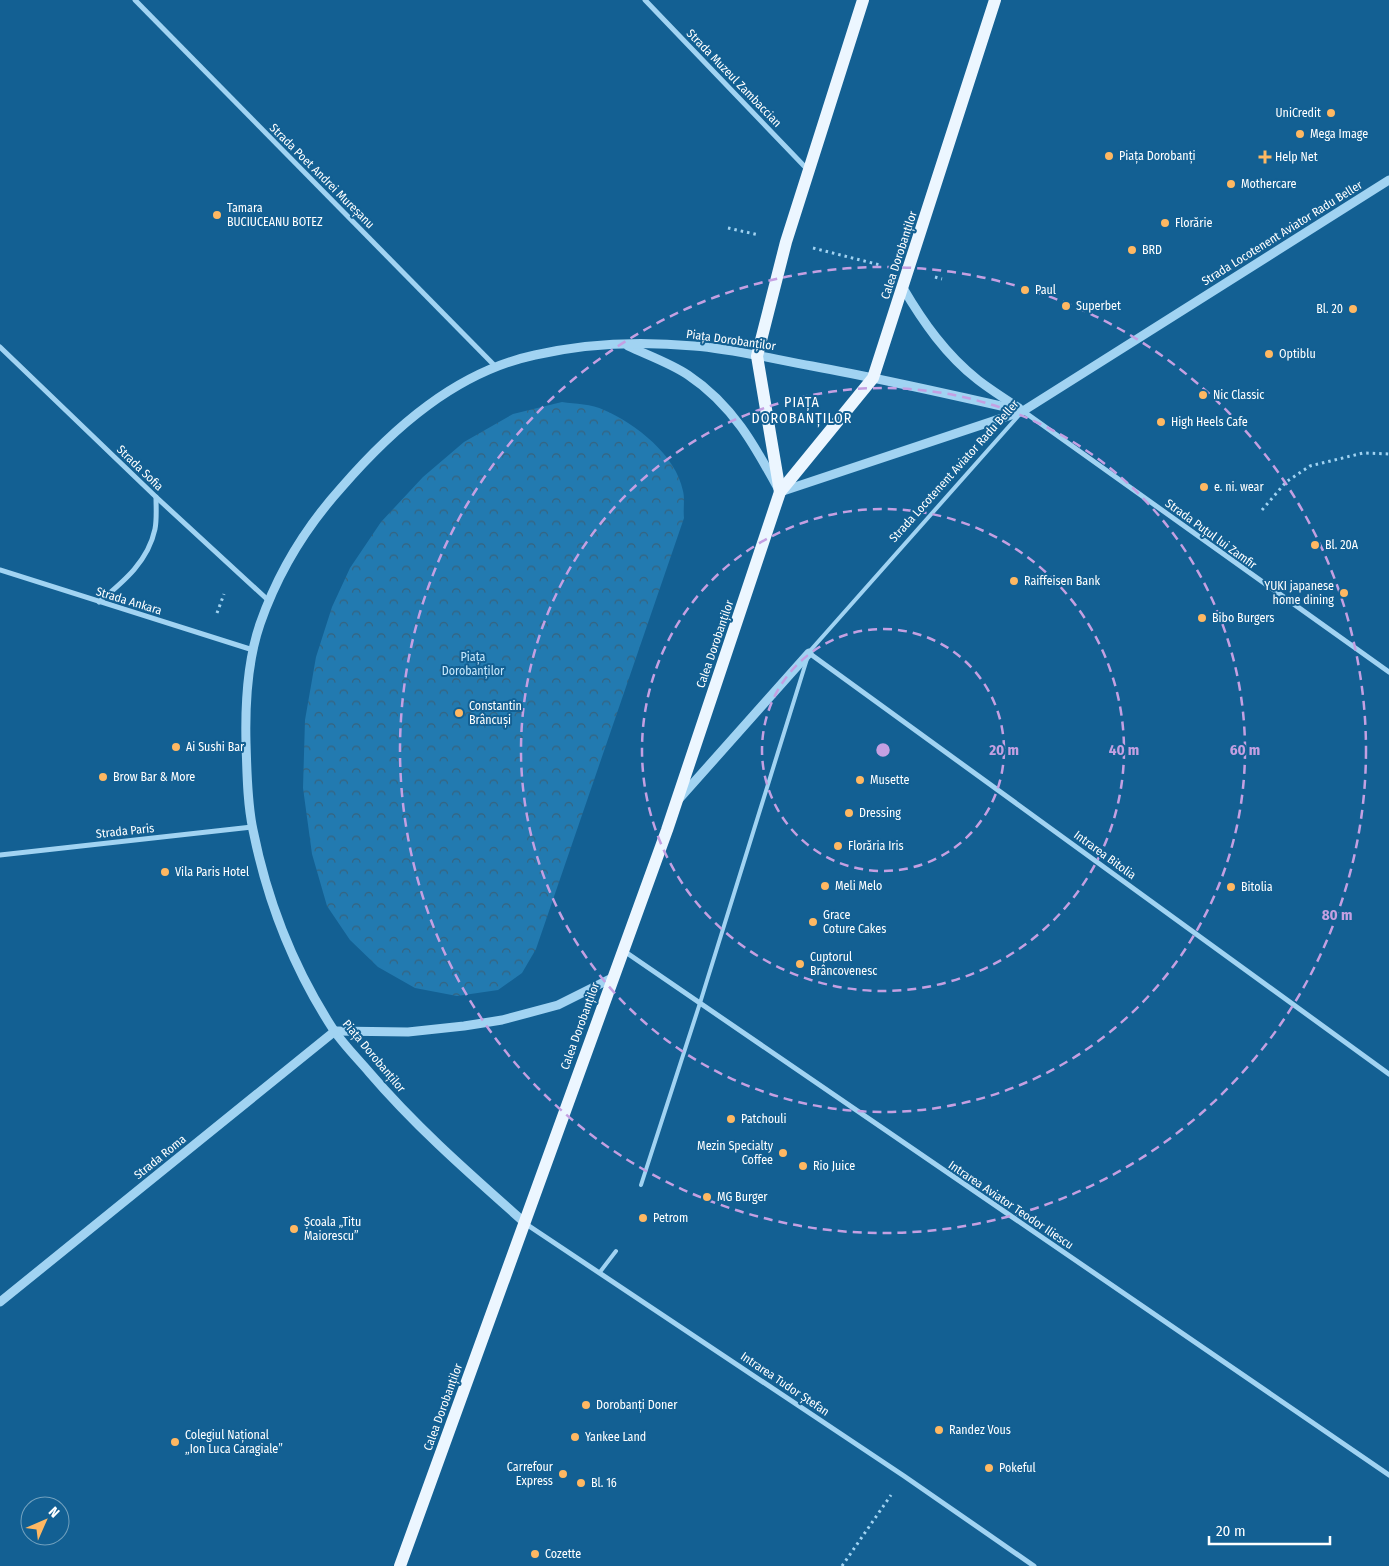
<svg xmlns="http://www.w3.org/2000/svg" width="1389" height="1566" viewBox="0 0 1389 1566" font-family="'Fira Sans Condensed',sans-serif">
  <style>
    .forest { fill: url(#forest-crowns) }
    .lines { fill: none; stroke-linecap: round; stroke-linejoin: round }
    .path { stroke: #a1d3f2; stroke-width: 3; stroke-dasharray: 2.5 4; stroke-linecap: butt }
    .service { stroke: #a1d3f2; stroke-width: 4 }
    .minor { stroke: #a1d3f2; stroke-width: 5 }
    .tertiary { stroke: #a1d3f2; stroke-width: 9 }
    .primary { stroke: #ecf6ff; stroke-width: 12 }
    .ring { fill: none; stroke: #c4a0e2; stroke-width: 2.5; stroke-dasharray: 9 6 }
    .poi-dot { fill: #ffb862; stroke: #136093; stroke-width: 2 }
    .labels { text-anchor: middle; stroke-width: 4; stroke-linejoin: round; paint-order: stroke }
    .street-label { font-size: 12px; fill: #fff; stroke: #136093 }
    .poi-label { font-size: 12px; fill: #fff; stroke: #136093; text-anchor: start }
    .park-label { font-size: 12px; fill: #c8e9fd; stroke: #136093 }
    .neighbourhood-label { font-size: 14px; letter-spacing: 1px; fill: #fff; stroke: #136093 }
    .centre { fill: #c4a0e2; stroke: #136093; stroke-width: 2.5 }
    .ring-label { font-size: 15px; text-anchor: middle; font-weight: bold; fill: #c4a0e2; stroke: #136093; stroke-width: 4; stroke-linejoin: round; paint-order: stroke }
  </style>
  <defs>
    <pattern id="forest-crowns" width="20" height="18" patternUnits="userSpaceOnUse" patternTransform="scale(1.25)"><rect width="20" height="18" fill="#227ab0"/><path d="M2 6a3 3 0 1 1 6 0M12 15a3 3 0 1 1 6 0" fill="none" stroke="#37637e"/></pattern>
  </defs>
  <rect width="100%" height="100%" fill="#136093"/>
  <!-- forest -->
  <path class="forest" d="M562,402C575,404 592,404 604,410C636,424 676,455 683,491C685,499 683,509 684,518L536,949L522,973L498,990L457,996L415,988L378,967L350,940L327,906L312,854L303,788L305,720L316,657L332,607L350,568L381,522L423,477L464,442L513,414Z"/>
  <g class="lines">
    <!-- path -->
    <g class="path">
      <polyline points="728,228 759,235"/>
      <polyline points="813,248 880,265"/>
      <polyline points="935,277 942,279"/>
      <polyline points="1262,510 1286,482 1310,466 1363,453 1389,454"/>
      <polyline points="217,613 224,594"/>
      <polyline points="842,1566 891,1495"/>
    </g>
    <!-- service -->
    <g class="service">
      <polyline points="809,652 1020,414"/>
      <polyline points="641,1185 700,1003 807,659"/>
      <polyline points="600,1272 616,1251"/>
    </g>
    <!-- minor -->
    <g class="minor">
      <polyline points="135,0 495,366"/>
      <polyline points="645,0 807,169"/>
      <polyline points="0,347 156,497 269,601"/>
      <polyline points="1023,411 1389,672"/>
      <polyline points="0,570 253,650"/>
      <path d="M99,602C123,582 148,562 155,529C157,519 156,507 156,497"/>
      <polyline points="809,653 1389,1074"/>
      <polyline points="0,855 252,827"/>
      <polyline points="624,951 1389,1475"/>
      <polyline points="526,1224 904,1476 1034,1566"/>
    </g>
    <!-- tertiary -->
    <g class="tertiary">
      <path d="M903,288C923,322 946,355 978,380C991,390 1005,399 1019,408"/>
      <path d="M628,346C647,355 670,363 688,375C733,405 755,446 780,492L1023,411L1389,180"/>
      <polyline points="679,799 809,653"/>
      <polyline points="335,1031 408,1032 464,1026 502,1020 558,1005 612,978"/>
      <path d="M524,1222C470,1174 416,1127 369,1072C357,1058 343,1044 333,1029C294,969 267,900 253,830C247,802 247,771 246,743C245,703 247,662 260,624C277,575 306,527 341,488C393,428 456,372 535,355C587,343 641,341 694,346C733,349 773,359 812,366C883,379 953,395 1023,411"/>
      <polyline points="0,1302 335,1031"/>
    </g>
    <!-- primary -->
    <g class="primary">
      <polyline points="780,492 757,356 786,242 863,0"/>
      <polyline points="400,1566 667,830 780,492 873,378 995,0"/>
    </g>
  </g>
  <!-- distance rings -->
  <g class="ring">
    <circle cx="883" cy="750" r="121"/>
    <circle cx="883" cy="750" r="241"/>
    <circle cx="883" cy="750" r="362"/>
    <circle cx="883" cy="750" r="483"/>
  </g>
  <!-- markers -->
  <g class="poi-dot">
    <circle cx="1331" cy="113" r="5"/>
    <circle cx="1300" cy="134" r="5"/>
    <circle cx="1109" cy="156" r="5"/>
    <path d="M1262.5 149.5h5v5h5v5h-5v5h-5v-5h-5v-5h5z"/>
    <circle cx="1231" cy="184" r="5"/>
    <circle cx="217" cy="215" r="5"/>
    <circle cx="1165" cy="223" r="5"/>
    <circle cx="1132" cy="250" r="5"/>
    <circle cx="1025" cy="290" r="5"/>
    <circle cx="1066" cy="306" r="5"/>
    <circle cx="1353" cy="309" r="5"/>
    <circle cx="1269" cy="354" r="5"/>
    <circle cx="1203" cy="395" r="5"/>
    <circle cx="1161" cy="422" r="5"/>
    <circle cx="1204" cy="487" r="5"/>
    <circle cx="1315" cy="545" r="5"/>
    <circle cx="1014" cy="581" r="5"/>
    <circle cx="1344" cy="593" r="5"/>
    <circle cx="1202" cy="618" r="5"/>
    <circle cx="459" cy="713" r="5"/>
    <circle cx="176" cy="747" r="5"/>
    <circle cx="103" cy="777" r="5"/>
    <circle cx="860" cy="780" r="5"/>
    <circle cx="849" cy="813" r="5"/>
    <circle cx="838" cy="846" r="5"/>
    <circle cx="165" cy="872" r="5"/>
    <circle cx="825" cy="886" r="5"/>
    <circle cx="1231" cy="887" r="5"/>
    <circle cx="813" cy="922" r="5"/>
    <circle cx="800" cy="964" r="5"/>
    <circle cx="731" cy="1119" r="5"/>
    <circle cx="783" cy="1153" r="5"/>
    <circle cx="803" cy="1166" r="5"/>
    <circle cx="707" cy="1197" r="5"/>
    <circle cx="643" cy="1218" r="5"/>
    <circle cx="294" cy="1229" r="5"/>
    <circle cx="586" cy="1405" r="5"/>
    <circle cx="939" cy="1430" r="5"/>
    <circle cx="575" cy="1437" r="5"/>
    <circle cx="175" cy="1442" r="5"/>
    <circle cx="989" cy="1468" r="5"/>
    <circle cx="563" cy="1474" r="5"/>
    <circle cx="581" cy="1483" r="5"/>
    <circle cx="535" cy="1554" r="5"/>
  </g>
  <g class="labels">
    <!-- street labels -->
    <g class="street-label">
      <text transform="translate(734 78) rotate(46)" y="4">Strada Muzeul Zambaccian</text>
      <text transform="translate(322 176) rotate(45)" y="4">Strada Poet Andrei Mureșanu</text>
      <text transform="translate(1282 233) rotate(-32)" y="4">Strada Locotenent Aviator Radu Beller</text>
      <text transform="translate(899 255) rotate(-72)" y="4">Calea Dorobanților</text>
      <text transform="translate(731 340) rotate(8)" y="4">Piața Dorobanților</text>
      <text transform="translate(140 468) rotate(44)" y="4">Strada Sofia</text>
      <text transform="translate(954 471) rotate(-48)" y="4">Strada Locotenent Aviator Radu Beller</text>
      <text transform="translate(1211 534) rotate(36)" y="4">Strada Puțul lui Zamfir</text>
      <text transform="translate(129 601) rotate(17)" y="4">Strada Ankara</text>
      <text transform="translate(715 644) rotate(-71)" y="4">Calea Dorobanților</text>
      <text transform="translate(125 831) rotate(-6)" y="4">Strada Paris</text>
      <text transform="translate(1105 855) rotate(36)" y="4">Intrarea Bitolia</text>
      <text transform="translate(580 1026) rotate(-70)" y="4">Calea Dorobanților</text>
      <text transform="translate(374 1056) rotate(50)" y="4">Piața Dorobanților</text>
      <text transform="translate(160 1157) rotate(-39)" y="4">Strada Roma</text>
      <text transform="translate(1011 1205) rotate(34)" y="4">Intrarea Aviator Teodor Iliescu</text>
      <text transform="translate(785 1384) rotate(34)" y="4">Intrarea Tudor Ștefan</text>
      <text transform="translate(443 1407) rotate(-70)" y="4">Calea Dorobanților</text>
    </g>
    <!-- poi labels -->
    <g class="poi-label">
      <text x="1321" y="117" text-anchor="end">UniCredit</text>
      <text x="1310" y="138">Mega Image</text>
      <text x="1119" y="160">Piața Dorobanți</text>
      <text x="1275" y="161">Help Net</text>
      <text x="1241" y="188">Mothercare</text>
      <text x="227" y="212">Tamara<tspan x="227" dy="14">BUCIUCEANU BOTEZ</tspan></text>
      <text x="1175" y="227">Florărie</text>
      <text x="1142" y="254">BRD</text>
      <text x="1035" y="294">Paul</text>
      <text x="1076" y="310">Superbet</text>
      <text x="1343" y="313" text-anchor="end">Bl. 20</text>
      <text x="1279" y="358">Optiblu</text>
      <text x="1213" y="399">Nic Classic</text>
      <text x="1171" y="426">High Heels Cafe</text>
      <text x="1214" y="491">e. ni. wear</text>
      <text x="1325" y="549">Bl. 20A</text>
      <text x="1024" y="585">Raiffeisen Bank</text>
      <text x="1334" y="590" text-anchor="end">YUKI japanese<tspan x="1334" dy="14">home dining</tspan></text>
      <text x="1212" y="622">Bibo Burgers</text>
      <text x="469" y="710">Constantin<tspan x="469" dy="14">Brâncuși</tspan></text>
      <text x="186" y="751">Ai Sushi Bar</text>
      <text x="113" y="781">Brow Bar &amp; More</text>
      <text x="870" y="784">Musette</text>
      <text x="859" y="817">Dressing</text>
      <text x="848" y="850">Florăria Iris</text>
      <text x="175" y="876">Vila Paris Hotel</text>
      <text x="835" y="890">Meli Melo</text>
      <text x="1241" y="891">Bitolia</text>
      <text x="823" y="919">Grace<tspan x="823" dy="14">Coture Cakes</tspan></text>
      <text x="810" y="961">Cuptorul<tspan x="810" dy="14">Brâncovenesc</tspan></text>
      <text x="741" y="1123">Patchouli</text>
      <text x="773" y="1150" text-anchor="end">Mezin Specialty<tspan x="773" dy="14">Coffee</tspan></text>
      <text x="813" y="1170">Rio Juice</text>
      <text x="717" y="1201">MG Burger</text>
      <text x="653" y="1222">Petrom</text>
      <text x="304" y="1226">Școala „Titu<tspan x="304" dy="14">Maiorescu”</tspan></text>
      <text x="596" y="1409">Dorobanți Doner</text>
      <text x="949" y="1434">Randez Vous</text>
      <text x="185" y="1439">Colegiul Național<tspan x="185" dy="14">„Ion Luca Caragiale”</tspan></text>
      <text x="585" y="1441">Yankee Land</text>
      <text x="553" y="1471" text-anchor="end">Carrefour<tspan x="553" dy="14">Express</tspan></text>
      <text x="999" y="1472">Pokeful</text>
      <text x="591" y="1487">Bl. 16</text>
      <text x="545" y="1558">Cozette</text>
    </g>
    <!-- park labels -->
    <g class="park-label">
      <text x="473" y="661">Piața<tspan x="473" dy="14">Dorobanților</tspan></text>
    </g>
    <!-- neighbourhood labels -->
    <g class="neighbourhood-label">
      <text x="802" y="407">PIAȚA<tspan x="802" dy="16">DOROBANȚILOR</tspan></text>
    </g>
  </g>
  <circle cx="883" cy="750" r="8" class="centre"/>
  <g class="ring-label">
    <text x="1004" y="755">20 m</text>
    <text x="1124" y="755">40 m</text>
    <text x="1245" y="755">60 m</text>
    <text x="1337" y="920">80 m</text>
  </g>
  <!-- north arrow -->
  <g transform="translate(45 1521) rotate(45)"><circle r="24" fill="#136093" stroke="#71a0be"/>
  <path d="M0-4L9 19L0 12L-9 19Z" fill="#ffb862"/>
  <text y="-8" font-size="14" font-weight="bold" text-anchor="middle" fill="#ffffff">N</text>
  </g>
  <!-- scale -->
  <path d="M1209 1536v8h121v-8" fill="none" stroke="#ffffff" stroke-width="2.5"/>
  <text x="1216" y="1536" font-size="15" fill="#ffffff" stroke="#136093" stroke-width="4" paint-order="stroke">20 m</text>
</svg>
